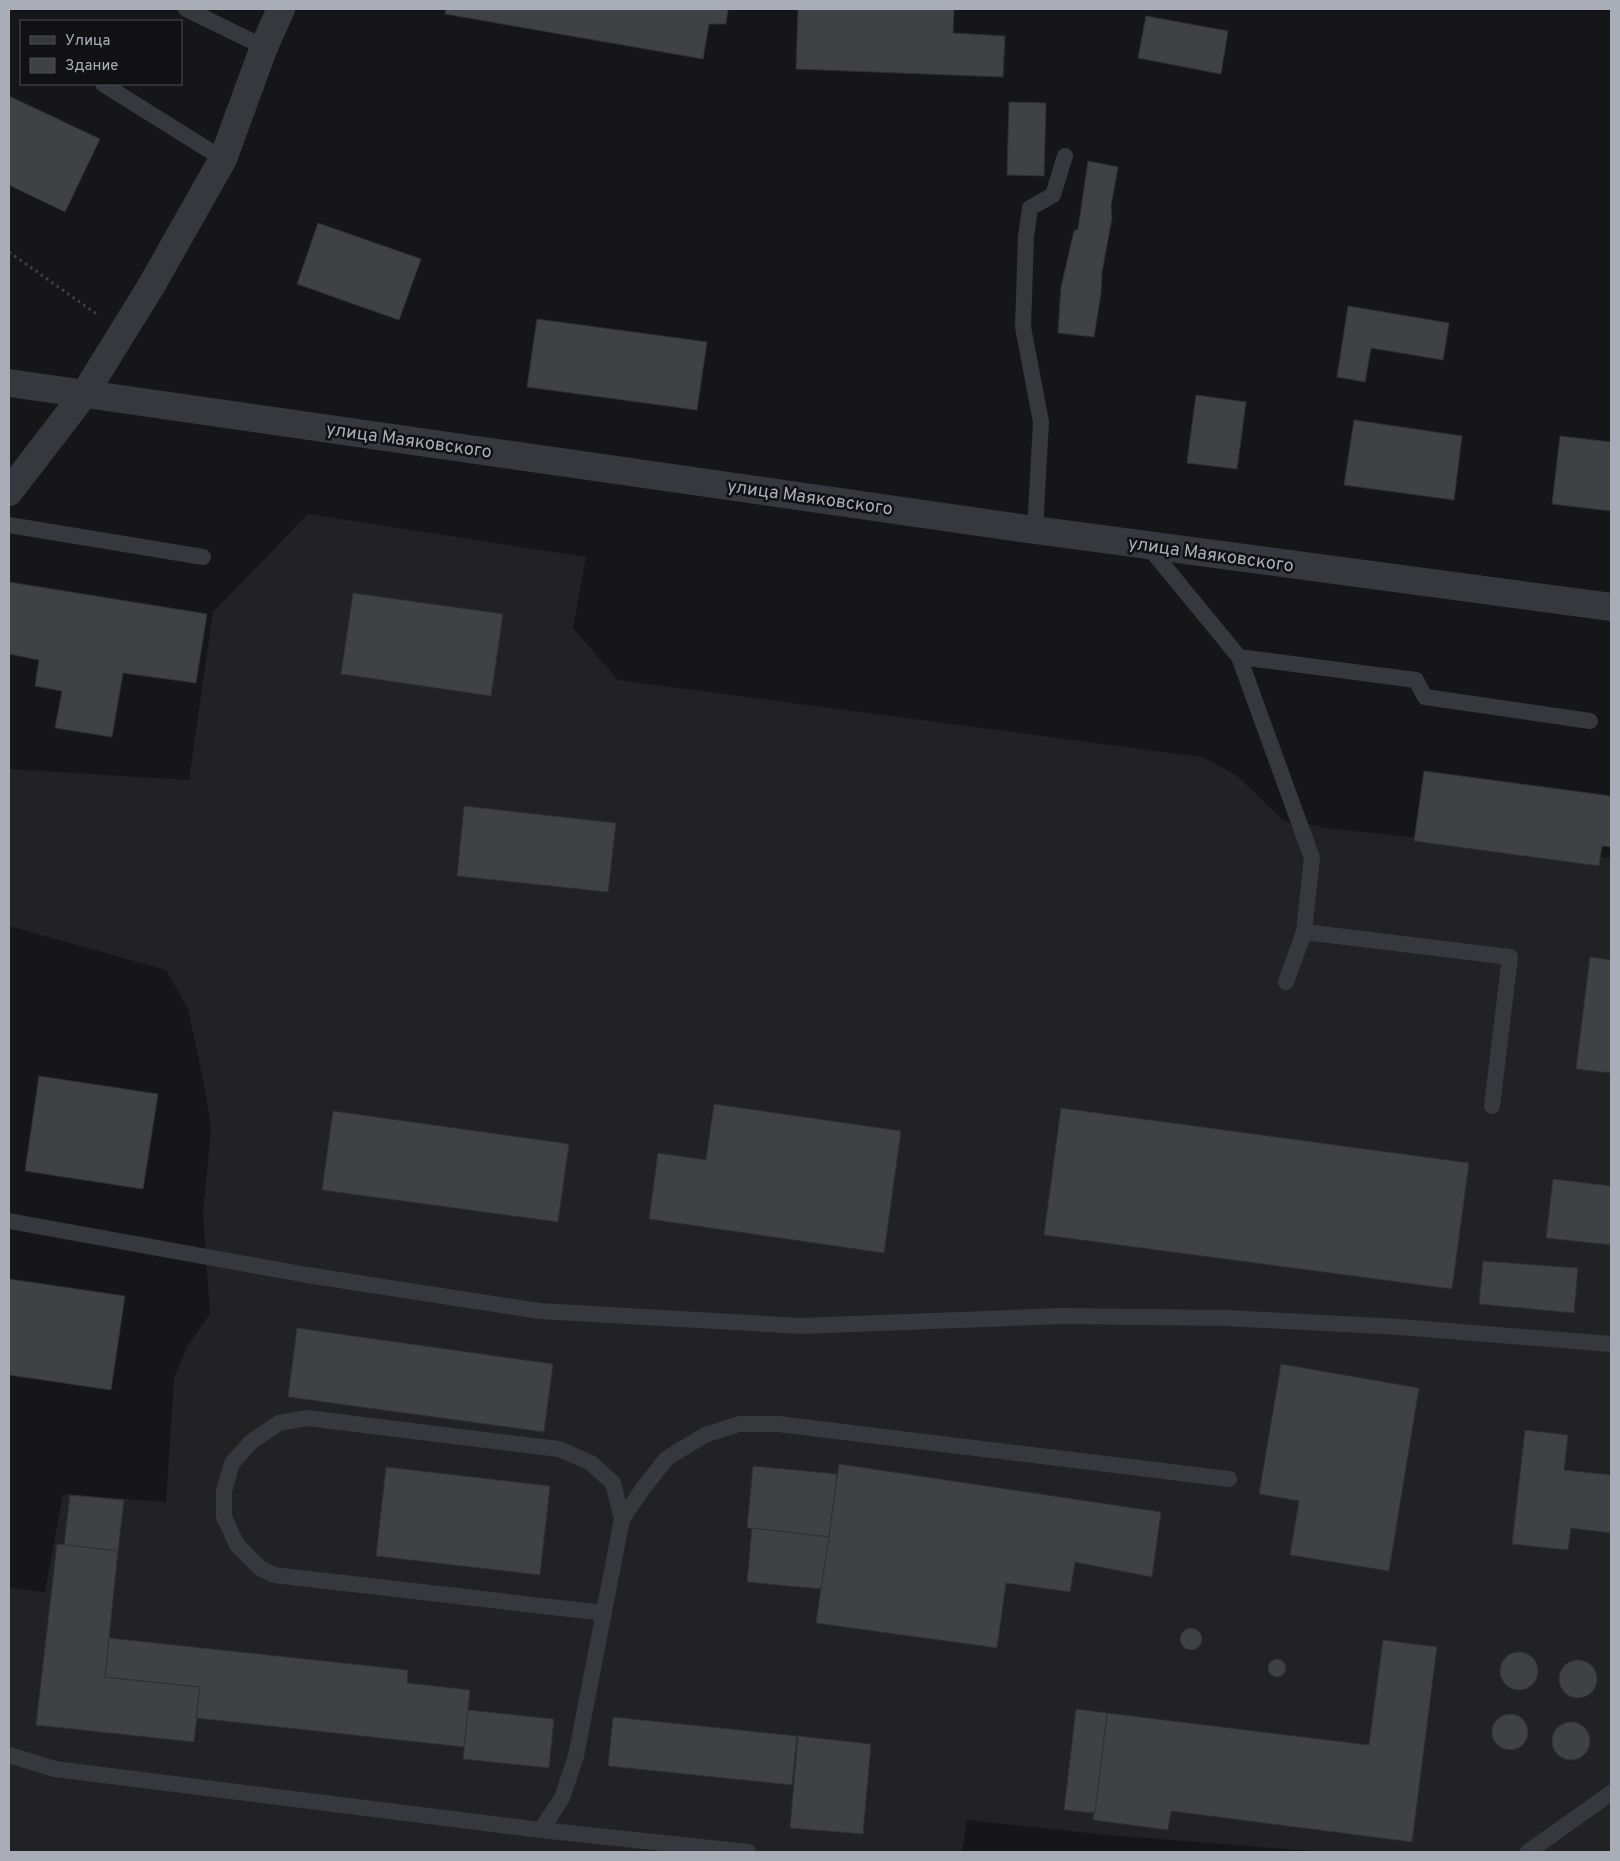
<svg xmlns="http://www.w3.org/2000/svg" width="1620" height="1861" viewBox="0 0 1620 1861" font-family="Overpass,sans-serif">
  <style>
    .built { fill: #222225 }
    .building { fill: #404145; stroke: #303034 }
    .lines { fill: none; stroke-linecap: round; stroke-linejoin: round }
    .path { stroke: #3d3f44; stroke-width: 3; stroke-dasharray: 2.5 4; stroke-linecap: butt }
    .lane { stroke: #37383d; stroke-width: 16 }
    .street { stroke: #37383d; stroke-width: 28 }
    .labels { text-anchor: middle; stroke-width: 5; stroke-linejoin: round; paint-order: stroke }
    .street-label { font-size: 18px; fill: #a8adb8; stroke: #111113 }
  </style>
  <rect width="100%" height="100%" fill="#161618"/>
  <!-- built -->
  <polygon class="built" points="308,514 586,557 573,628 618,680 1202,757 1236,775 1284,821 1334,829 1611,858 1611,1852 1312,1852 1312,1851 1107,1835 967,1820 962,1852 9,1852 9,1588 45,1592 63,1494 166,1502 174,1378 188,1345 210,1314 203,1213 211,1129 205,1089 188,1009 166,970 9,926 9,769 189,780 213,612"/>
  <!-- building -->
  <g class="building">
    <polygon points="446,9 728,9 726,24 709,24 703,59 445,14"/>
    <polygon points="798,9 954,9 953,33 1005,36 1003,77 796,69"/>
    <polygon points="1146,16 1228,31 1221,74 1138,58"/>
    <polygon points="9,96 100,139 65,212 9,185"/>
    <polygon points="1009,102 1046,103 1044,176 1007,175"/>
    <polygon points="1088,161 1118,167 1111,206 1112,218 1102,272 1101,293 1094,337 1058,333 1061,287 1074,231 1078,229"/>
    <polygon points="318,223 421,259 399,320 297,284"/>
    <polygon points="1348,306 1449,323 1443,360 1371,348 1365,382 1337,377"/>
    <polygon points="537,319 707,342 697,410 527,387"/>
    <polygon points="1196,395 1246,402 1237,469 1187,463"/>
    <polygon points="1354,420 1462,436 1454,500 1344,485"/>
    <polygon points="1560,436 1611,442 1611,511 1552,504"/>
    <polygon points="9,582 207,614 196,683 123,673 112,737 55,728 62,691 35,686 39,660 9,654"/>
    <polygon points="353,593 503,614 491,696 341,674"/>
    <polygon points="1424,771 1611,796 1611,847 1602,846 1599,866 1414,841"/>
    <polygon points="464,806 616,823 608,892 457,876"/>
    <polygon points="1590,957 1611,960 1611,1073 1576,1069"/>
    <polygon points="39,1076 158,1094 143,1189 25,1171"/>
    <polygon points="714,1104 901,1131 884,1253 649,1219 658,1153 706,1160"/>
    <polygon points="1061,1108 1469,1163 1452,1289 1044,1235"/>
    <polygon points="333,1111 569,1144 558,1222 322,1190"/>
    <polygon points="1553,1179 1611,1186 1611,1245 1546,1238"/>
    <polygon points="1483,1261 1578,1268 1574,1313 1479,1304"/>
    <polygon points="9,1279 125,1296 111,1390 9,1375"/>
    <polygon points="297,1328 553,1364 544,1432 288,1397"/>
    <polygon points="1281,1364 1419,1388 1389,1571 1290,1555 1299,1501 1259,1494"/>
    <polygon points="1525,1430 1568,1435 1564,1470 1611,1475 1611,1533 1571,1528 1568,1550 1512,1544"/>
    <polygon points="839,1464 1161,1512 1152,1577 1075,1562 1070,1592 1006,1583 997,1648 816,1623"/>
    <polygon points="753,1466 837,1474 829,1537 747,1528"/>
    <polygon points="386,1467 550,1486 540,1575 376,1556"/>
    <polygon points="70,1495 124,1500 118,1551 64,1545"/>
    <polygon points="752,1528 829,1537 821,1589 747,1582"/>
    <polygon points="57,1544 118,1551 105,1677 200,1687 194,1742 36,1725"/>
    <circle cx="1191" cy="1639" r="11"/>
    <polygon points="109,1638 408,1670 407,1683 470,1690 464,1747 196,1718 200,1687 105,1677"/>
    <polygon points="1383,1640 1437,1647 1412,1842 1171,1811 1168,1830 1093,1820 1107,1713 1369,1745"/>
    <circle cx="1519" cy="1671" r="19"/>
    <circle cx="1277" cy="1668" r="9"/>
    <circle cx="1578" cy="1679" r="19"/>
    <polygon points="1076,1709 1107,1713 1095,1813 1064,1810"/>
    <polygon points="468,1710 554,1719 549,1768 463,1759"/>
    <circle cx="1510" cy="1732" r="18"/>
    <polygon points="613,1717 797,1736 792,1785 608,1766"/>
    <circle cx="1571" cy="1741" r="19"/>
    <polygon points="798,1736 871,1744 863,1834 790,1828"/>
  </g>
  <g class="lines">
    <!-- path -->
    <polyline class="path" points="9,252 98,315"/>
    <!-- lane -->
    <g class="lane">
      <polyline points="186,9 264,47"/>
      <polyline points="103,84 223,159"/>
      <polyline points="9,525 203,557"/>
      <polyline points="1035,530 1041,422 1023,327 1026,237 1030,208 1053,195 1065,156"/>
      <polyline points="1147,545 1239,657 1312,858 1304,932 1510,957 1492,1106"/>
      <polyline points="1239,657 1416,680 1425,697 1590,721"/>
      <polyline points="1286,982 1304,932"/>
      <polyline points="9,1221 307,1275 539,1311 802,1326 1061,1316 1226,1318 1400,1327 1611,1344"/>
      <polyline points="604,1613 274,1575 260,1568 237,1545 224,1517 224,1491 232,1463 252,1441 279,1423 307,1418 559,1449 591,1463 613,1483 622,1519"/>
      <polyline points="9,1755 55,1769 541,1830 748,1852"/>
      <polyline points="541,1830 562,1798 576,1756 622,1519 644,1487 667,1458 705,1435 739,1424 778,1424 1229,1479"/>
      <polyline points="1528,1852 1611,1793"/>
    </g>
    <!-- street -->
    <g class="street">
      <polyline points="9,383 1035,530 1611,607"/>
      <polyline points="9,492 85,393 150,288 223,159 264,47 281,9"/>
    </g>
  </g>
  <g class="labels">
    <!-- street labels -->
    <g class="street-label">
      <text transform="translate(409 440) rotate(8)" y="6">улица Маяковского</text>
      <text transform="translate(810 497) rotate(8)" y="6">улица Маяковского</text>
      <text transform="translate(1211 554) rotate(8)" y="6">улица Маяковского</text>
    </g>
  </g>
  <!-- border -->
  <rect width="1620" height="1861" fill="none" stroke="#a8adb8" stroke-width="20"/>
  <!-- legend -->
  <rect x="20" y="20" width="162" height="65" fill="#111113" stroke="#4d4f55"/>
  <rect x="30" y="36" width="25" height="8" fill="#37383d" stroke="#4d4f55"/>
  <text x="65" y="45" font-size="15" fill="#a8adb8">Улица</text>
  <rect x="30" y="58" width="25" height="15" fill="#404145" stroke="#4d4f55"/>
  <text x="65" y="70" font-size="15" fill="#a8adb8">Здание</text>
</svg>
